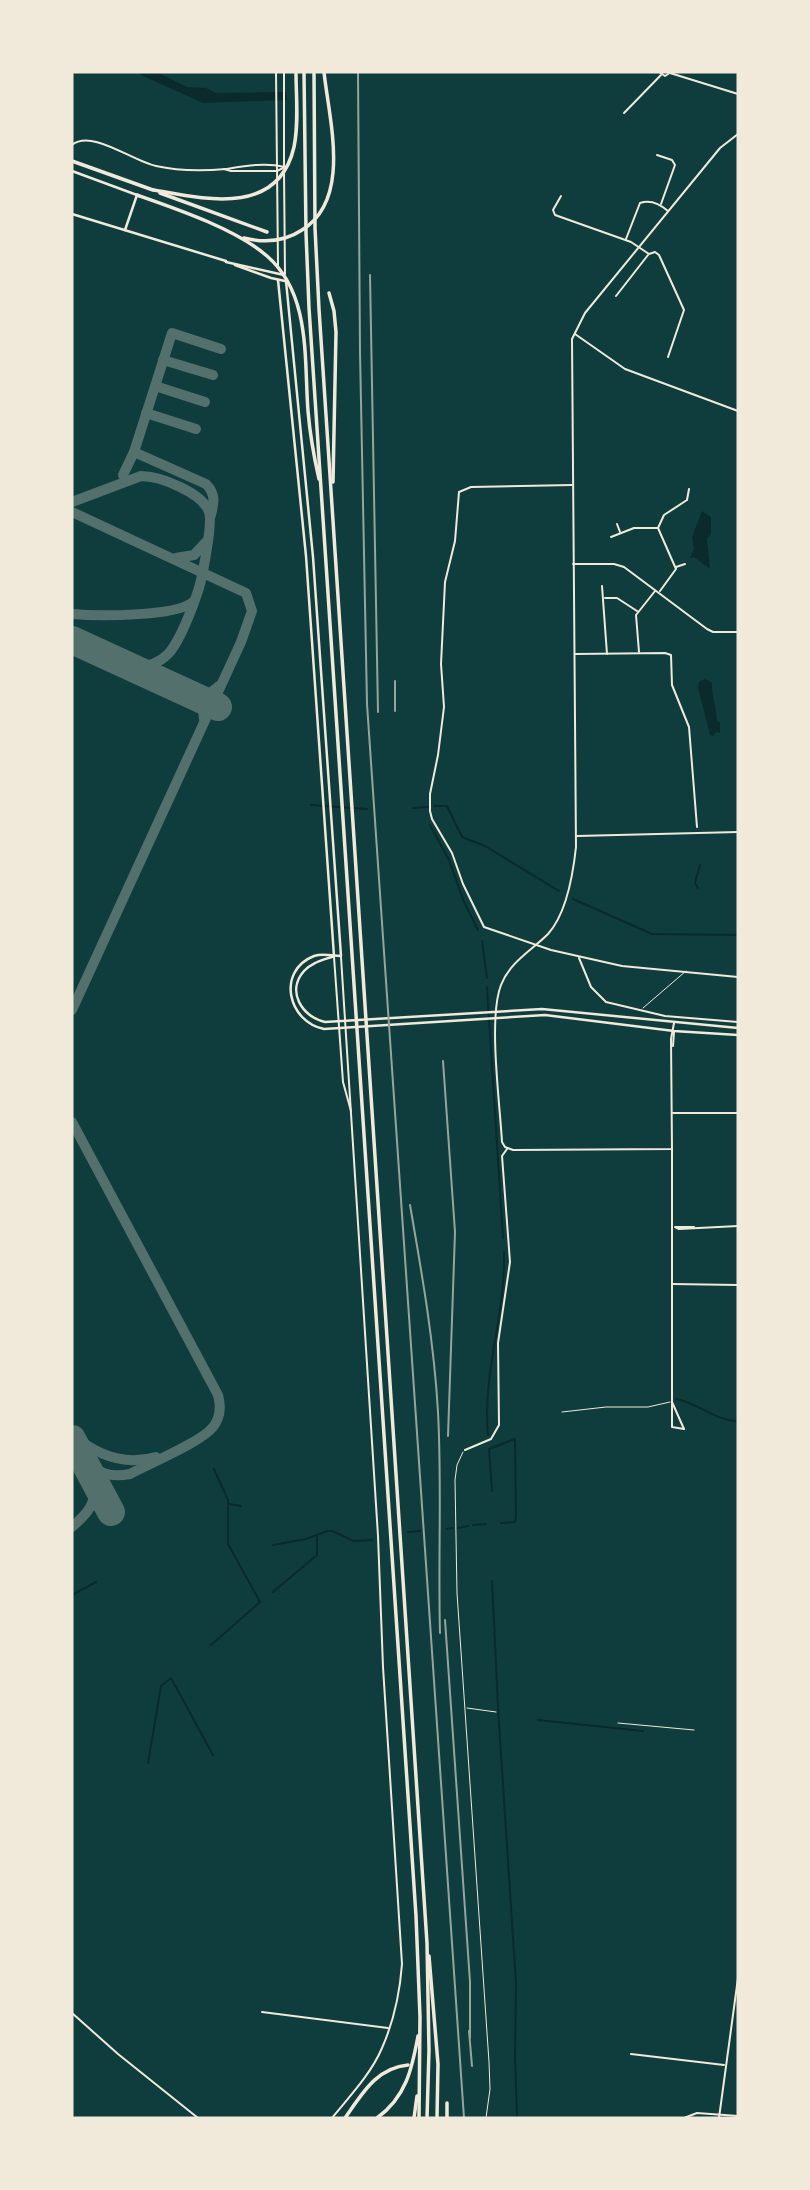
<svg xmlns="http://www.w3.org/2000/svg" width="810" height="2190" viewBox="0 0 810 2190" font-family="'Nunito Sans',sans-serif">
  <style>
    .water { fill: #0a2a2b }
    .lines { fill: none; stroke-linecap: round; stroke-linejoin: round }
    .stream { stroke: #0a2a2b; stroke-width: 2 }
    .taxiway { stroke: #53706d; stroke-width: 10 }
    .runway { stroke: #53706d; stroke-width: 28 }
    .service { stroke: #f1e9da; stroke-width: 1 }
    .minor { stroke: #f1e9da; stroke-width: 2 }
    .tertiary { stroke: #f1e9da; stroke-width: 2 }
    .secondary { stroke: #f1e9da; stroke-width: 2.5 }
    .motorway { stroke: #f1e9da; stroke-width: 3.5 }
    .rail { stroke: #97a49c; stroke-width: 2 }
  </style>
  <rect width="100%" height="100%" fill="#0f3d3e"/>
  <!-- water -->
  <g class="water">
    <polygon points="139,72 157,72 187,87 206,88 216,93 286,92 287,100 203,103 141,75"/>
    <polygon points="702,511 711,517 711,534 707,539 710,569 694,557 690,558 694,549 692,537"/>
    <path d="M705,679L712,683C711,697 717,707 717,721L720,722V733L716,732L713,736L710,735L698,688L699,682Z"/>
  </g>
  <g class="lines">
    <!-- stream -->
    <g class="stream">
      <polyline points="311,805 367,809"/>
      <polyline points="434,806 447,806 462,837 485,846 559,891"/>
      <polyline points="413,808 428,807"/>
      <polyline points="430,825 449,860 464,902 478,930"/>
      <polyline points="698,888 695,883 700,865"/>
      <polyline points="573,899 652,934 738,935"/>
      <polyline points="482,941 487,978"/>
      <polyline points="487,987 503,1238"/>
      <path d="M676,1399C698,1403 716,1421 738,1421"/>
      <path d="M488,1435C482,1373 506,1314 504,1252"/>
      <polyline points="492,1491 489,1449 515,1439 516,1517 515,1522 501,1523"/>
      <polyline points="229,1504 241,1506"/>
      <polyline points="473,1525 486,1524"/>
      <polyline points="458,1528 468,1526"/>
      <polyline points="447,1529 453,1528"/>
      <polyline points="408,1532 420,1531"/>
      <polyline points="273,1545 306,1539 327,1531 333,1531 353,1541 372,1540"/>
      <polyline points="492,1581 498,1706"/>
      <polyline points="273,1592 317,1555 317,1537"/>
      <polyline points="72,1595 96,1582"/>
      <polyline points="211,1645 260,1602 228,1544 228,1500 214,1469"/>
      <polyline points="498,1708 516,1983 515,2057 517,2118"/>
      <polyline points="538,1720 643,1731"/>
      <polyline points="148,1763 161,1686 171,1678 213,1755"/>
    </g>
    <!-- taxiway -->
    <g class="taxiway">
      <polyline points="163,360 213,375"/>
      <polyline points="155,386 205,402"/>
      <polyline points="146,413 196,429"/>
      <path d="M134,452L206,484C216,494 214,503 211,515"/>
      <polyline points="123,475 134,452 172,333 221,349"/>
      <path d="M72,502L141,476C160,476 203,493 209,512C213,523 202,579 198,591C193,607 179,643 168,654C157,665 144,668 129,666"/>
      <polyline points="72,512 246,593 252,611 241,642 72,1010"/>
      <polyline points="176,558 194,555 206,542"/>
      <path d="M72,614C96,616 175,617 193,602"/>
      <polyline points="204,719 203,709 193,695 209,694 219,686"/>
      <path d="M72,1122L218,1395C221,1406 221,1417 213,1427C200,1443 150,1463 130,1474C110,1478 99,1473 84,1461"/>
      <path d="M72,1434C96,1455 124,1466 156,1457"/>
      <path d="M72,1527C88,1513 96,1504 95,1482"/>
    </g>
    <!-- runway -->
    <g class="runway">
      <polyline points="72,640 218,707"/>
      <polyline points="72,1439 111,1512"/>
    </g>
    <!-- service -->
    <g class="service">
      <polyline points="643,1008 686,971"/>
      <polyline points="562,1412 606,1407 648,1407 670,1402"/>
      <polyline points="463,1452 457,1465 455,1480 457,1593 489,2062 490,2089 486,2118"/>
      <polyline points="467,1708 496,1712"/>
      <polyline points="618,1723 694,1730"/>
    </g>
    <!-- minor -->
    <g class="minor">
      <polyline points="624,113 661,75"/>
      <polyline points="657,155 672,160 675,165 661,204"/>
      <polyline points="561,196 553,210 555,215 631,242 649,254 655,252 659,255 684,310 668,357"/>
      <path d="M626,239L640,203C651,199 660,204 668,211"/>
      <polyline points="616,296 648,255"/>
      <polyline points="575,334 625,369 738,411"/>
      <polyline points="572,485 471,487 459,492 455,541 445,582 441,664 444,707 438,755 430,794 430,811 432,819 452,853 463,884 484,927 551,950 622,966 738,977"/>
      <polyline points="617,524 620,532"/>
      <polyline points="611,537 634,528 657,528"/>
      <polyline points="573,564 614,564 624,567 707,629 713,632 738,632"/>
      <polyline points="676,567 685,564"/>
      <polyline points="602,586 607,654"/>
      <polyline points="660,591 676,569 658,528 664,515 687,500 689,489"/>
      <polyline points="605,598 617,598 637,611"/>
      <polyline points="639,652 636,615 655,591"/>
      <polyline points="575,654 665,653 671,655 672,685 689,727 697,827"/>
      <polyline points="577,836 738,832"/>
      <polyline points="334,957 343,1082 351,1111"/>
      <polyline points="579,958 591,987 606,1002 665,1016 738,1022"/>
      <polyline points="673,1113 737,1113"/>
      <polyline points="738,1113 738,1226"/>
      <polyline points="672,1149 672,1427 684,1429"/>
      <polyline points="675,1227 679,1229 738,1226"/>
      <polyline points="676,1227 694,1227"/>
      <polyline points="673,1284 738,1285"/>
      <polyline points="672,1402 684,1429"/>
      <polyline points="465,1450 491,1439 499,1425 498,1343 510,1262 502,1156 507,1149"/>
      <polyline points="262,2012 388,2028"/>
      <polyline points="72,2013 118,2054 198,2118"/>
      <polyline points="631,2054 724,2065"/>
      <path d="M332,2118C349,2097 371,2074 382,2048C393,2023 400,1991 402,1964L383,1667L378,1536L341,957"/>
      <polyline points="684,2118 697,2113 738,2116"/>
      <polyline points="719,2118 738,1978"/>
    </g>
    <!-- tertiary -->
    <g class="tertiary">
      <polyline points="276,72 278,265"/>
      <polyline points="284,72 284,166"/>
      <polyline points="659,72 665,76 671,72"/>
      <polyline points="670,73 738,94"/>
      <path d="M72,145C92,129 132,161 156,166C178,171 203,171 226,169C244,166 266,162 284,167"/>
      <polyline points="224,169 231,171 277,171 283,168"/>
      <polyline points="284,171 285,274"/>
      <path d="M674,1023L671,1039L672,1149L513,1150L505,1147L502,1142C500,1104 488,1018 501,985C510,962 531,951 548,934C567,913 573,875 576,847L572,339L585,313L720,148L738,134"/>
      <polyline points="673,1046 674,1032"/>
    </g>
    <!-- secondary -->
    <g class="secondary">
      <polyline points="72,171 137,195 125,230"/>
      <polyline points="72,214 226,261"/>
      <polyline points="226,262 284,275"/>
      <polyline points="235,265 271,278 285,281"/>
      <polyline points="278,280 306,556 334,956"/>
      <path d="M286,281L313,557L341,956C332,956 323,953 314,956C276,971 288,1022 324,1029L545,1015L674,1031L738,1035"/>
      <path d="M334,956C324,960 312,962 304,971C286,991 302,1017 325,1022L542,1009L738,1028"/>
    </g>
    <!-- motorway -->
    <g class="motorway">
      <polyline points="304,72 306,233 309,308 416,1916 420,2017 419,2118"/>
      <polyline points="314,72 315,228 319,309 427,1943 429,2050 427,2118"/>
      <polyline points="72,161 153,190"/>
      <path d="M154,190C204,199 278,217 294,147C299,123 296,96 296,72"/>
      <polyline points="160,193 267,232"/>
      <path d="M137,195C177,209 236,229 267,256C311,294 304,358 308,411C310,435 314,457 319,479"/>
      <path d="M244,238C264,243 284,242 302,230C352,199 329,120 324,72"/>
      <polyline points="329,293 334,311 336,332 333,482"/>
      <polyline points="429,1956 438,2064 437,2118"/>
      <polyline points="447,2103 447,2118"/>
      <path d="M345,2118C362,2094 376,2068 408,2065"/>
      <path d="M377,2118C406,2097 412,2069 418,2036"/>
      <polyline points="414,2118 417,2096"/>
    </g>
    <!-- rail -->
    <g class="rail">
      <polyline points="358,72 360,352 367,704 464,2118"/>
      <polyline points="370,275 378,712"/>
      <polyline points="395,681 395,711"/>
      <polyline points="443,1061 455,1232 448,1436"/>
      <path d="M410,1205C422,1274 434,1342 438,1412C442,1485 438,1560 440,1633"/>
      <polyline points="445,1620 470,1982 470,2038"/>
      <polyline points="469,2031 472,2066"/>
    </g>
  </g>
  <!-- border -->
  <rect width="810" height="2190" fill="none" stroke="#f1e9da" stroke-width="147"/>
</svg>
